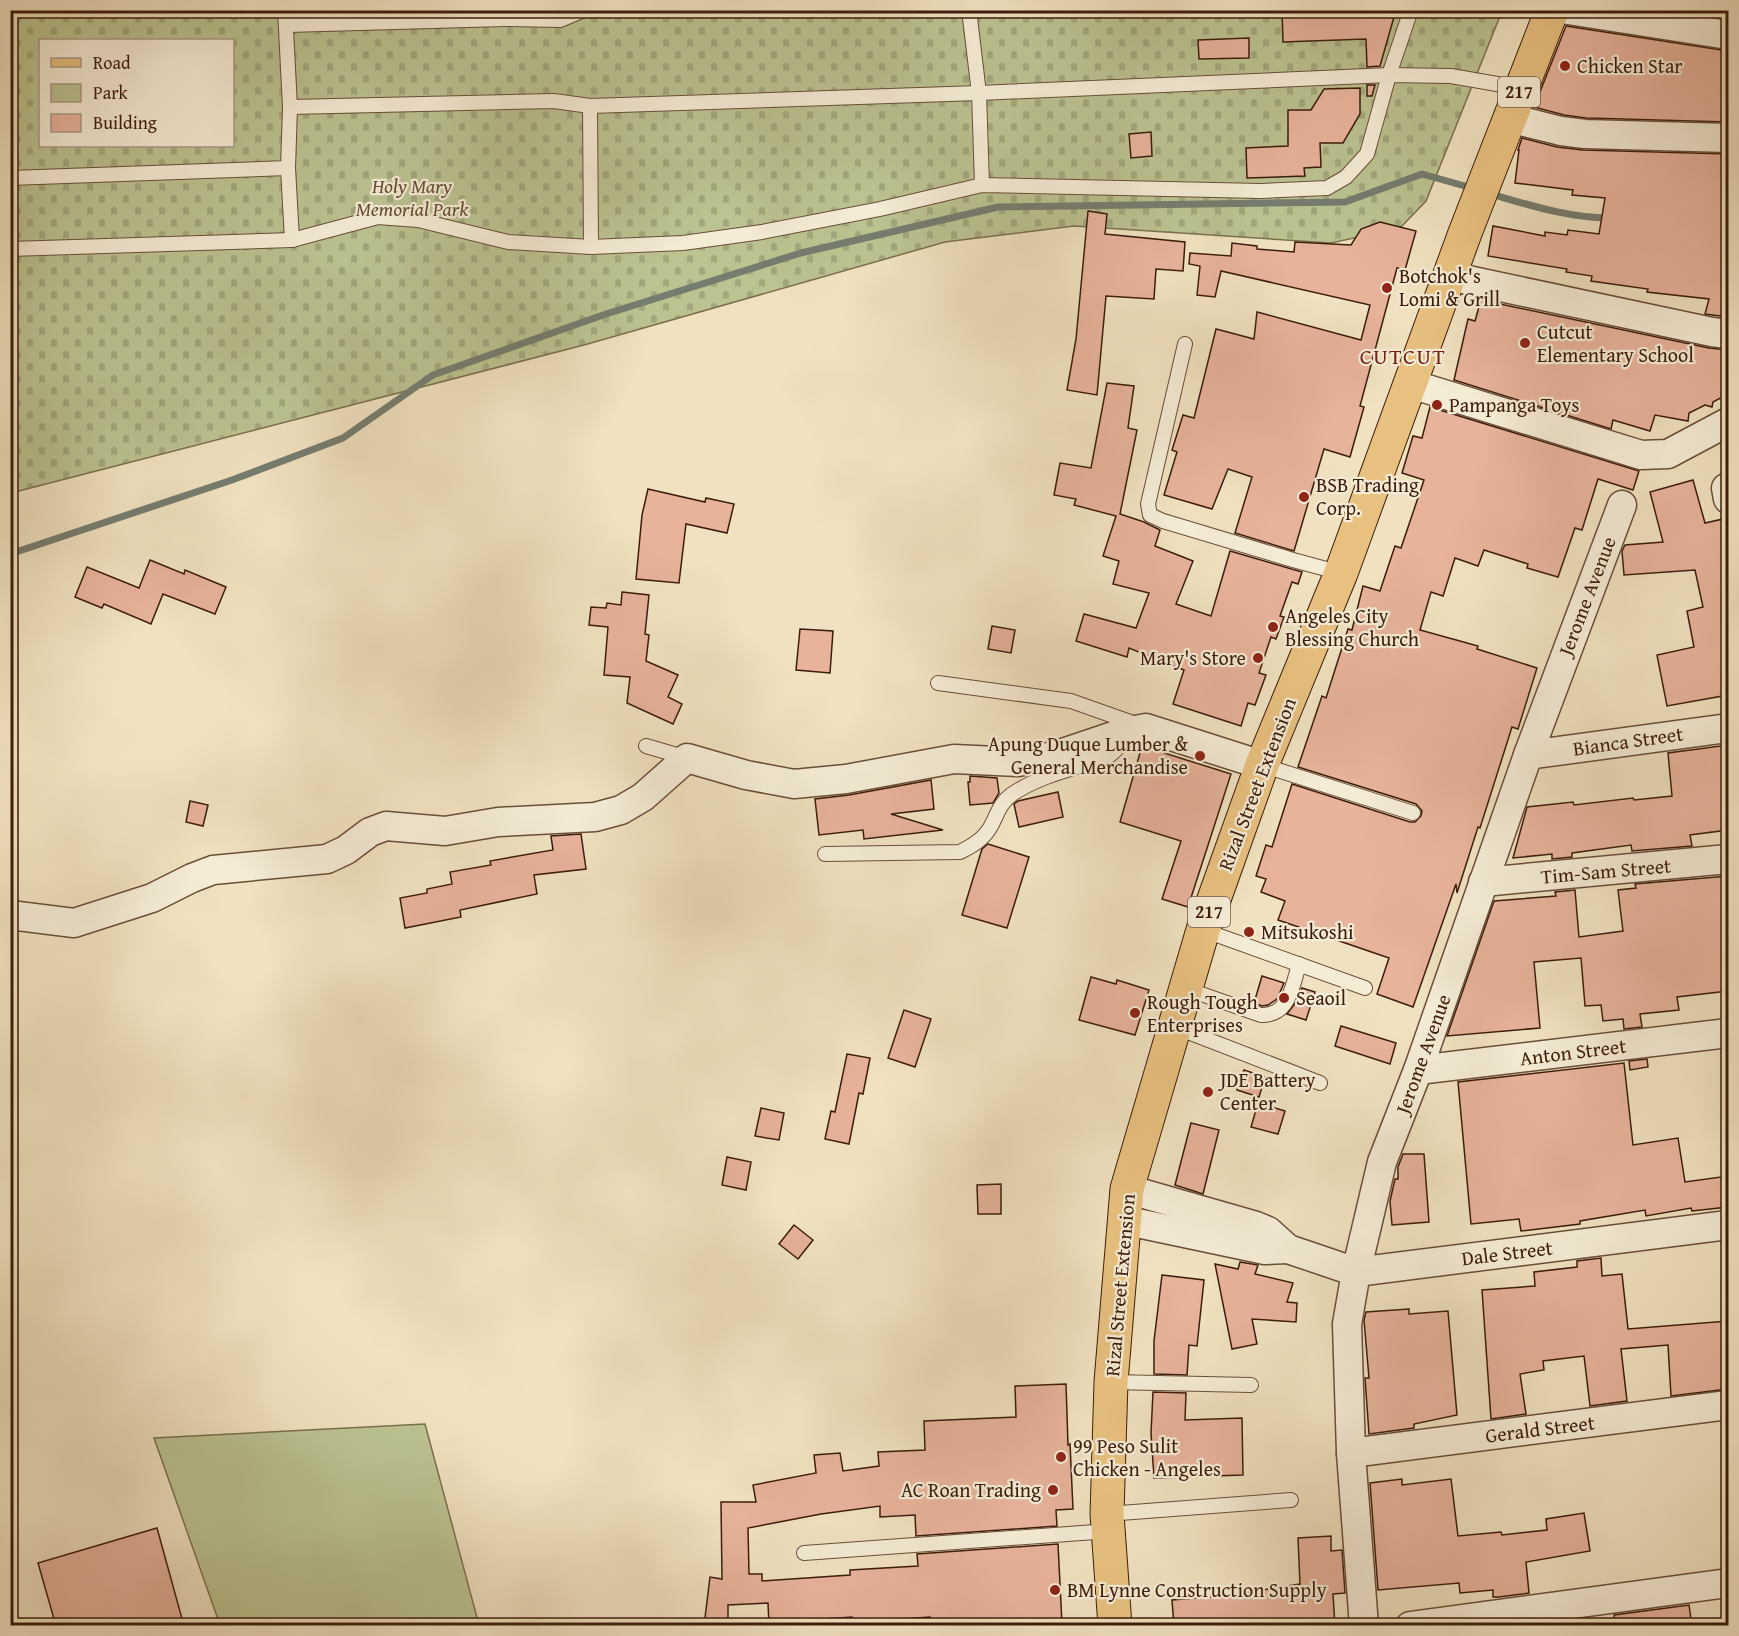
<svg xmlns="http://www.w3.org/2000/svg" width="1739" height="1636" viewBox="0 0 1739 1636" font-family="'Gentium Book Plus',serif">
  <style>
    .green { fill: #bbc391; stroke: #7c704e; stroke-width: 1.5 }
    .cemetery { fill: url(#cemetery-stones); stroke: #7c704e; stroke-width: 1.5; fill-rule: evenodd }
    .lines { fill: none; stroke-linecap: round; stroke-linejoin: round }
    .stream { stroke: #757d6f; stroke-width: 7 }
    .building { fill: #e7b39b; stroke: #3d1c0b; stroke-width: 1.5 }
    .service-casing { stroke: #6a4e38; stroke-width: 16 }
    .minor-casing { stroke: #6a4e38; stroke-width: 31 }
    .primary-casing { stroke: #3d1c0b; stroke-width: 35 }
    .service { stroke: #f5ecd6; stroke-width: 14 }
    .minor { stroke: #f5ecd6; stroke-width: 28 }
    .primary { stroke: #e8c180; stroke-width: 33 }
    .poi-dot { fill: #8f2418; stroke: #f5ecd6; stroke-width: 2 }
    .labels { text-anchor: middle; stroke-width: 4.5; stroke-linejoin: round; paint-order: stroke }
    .shield { fill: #f5ecd6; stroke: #745a48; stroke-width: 1.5 }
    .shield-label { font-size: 18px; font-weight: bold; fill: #3d1c0b }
    .poi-label { font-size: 20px; fill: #3d1c0b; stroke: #f5ecd6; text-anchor: start }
    .park-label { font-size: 20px; font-style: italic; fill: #634e33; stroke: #f5ecd6 }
    .street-label { font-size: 20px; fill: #3d1c0b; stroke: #f5ecd6 }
    .quarter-label { font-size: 22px; letter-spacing: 1.5px; fill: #7a1f14; stroke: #f5ecd6 }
  </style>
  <defs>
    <pattern id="cemetery-stones" width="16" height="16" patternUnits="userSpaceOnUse" patternTransform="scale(1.5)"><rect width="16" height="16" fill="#bbc391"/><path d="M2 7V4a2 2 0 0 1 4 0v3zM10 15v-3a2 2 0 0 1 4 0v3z" fill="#a2a77c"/></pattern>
  </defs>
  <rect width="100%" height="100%" fill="#f0e2c0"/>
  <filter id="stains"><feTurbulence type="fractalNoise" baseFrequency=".00333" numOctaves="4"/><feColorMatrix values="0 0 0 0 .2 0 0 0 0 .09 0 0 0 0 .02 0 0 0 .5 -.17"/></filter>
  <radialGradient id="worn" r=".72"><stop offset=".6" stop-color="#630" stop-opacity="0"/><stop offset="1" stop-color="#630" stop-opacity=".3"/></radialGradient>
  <!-- green -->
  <polygon class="green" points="425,1424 479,1625 220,1625 154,1438"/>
  <!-- cemetery -->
  <path class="cemetery" d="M11,11H1502L1426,201L1400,228L1331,243L1074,226L945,242L584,345L11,493ZM40,40H232V146H40Z"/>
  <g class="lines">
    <!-- stream -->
    <g class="stream">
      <path d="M1491,194C1529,205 1569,218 1609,218"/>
      <polyline points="10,554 232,480 343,438 433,375 606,314 801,253 998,207 1345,202 1422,174 1472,188"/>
    </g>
  </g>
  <!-- building -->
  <g class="building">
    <polygon points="1282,10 1396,10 1380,66 1367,67 1366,39 1283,42"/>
    <polygon points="1678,10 1728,10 1728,18"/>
    <polygon points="1566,26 1728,51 1728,122 1586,118 1564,115 1534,107"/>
    <polygon points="1249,38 1249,58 1199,59 1198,40"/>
    <polygon points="1367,85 1375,85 1372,96 1367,96"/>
    <polygon points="1360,88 1360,114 1343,143 1320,143 1321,167 1304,168 1305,176 1247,178 1246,148 1288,146 1288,110 1311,110 1324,89"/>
    <polygon points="1151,132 1152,156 1131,158 1129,134"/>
    <polygon points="1522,138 1557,147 1583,150 1728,154 1728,317 1705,314 1709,299 1647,292 1648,289 1591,281 1592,276 1566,272 1567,269 1488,256 1493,226 1545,236 1545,232 1567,235 1568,230 1599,234 1605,198 1572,195 1573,190 1515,183 1519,150 1518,150"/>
    <polygon points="1088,211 1107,214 1105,234 1185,242 1183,271 1156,269 1154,299 1106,296 1097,395 1067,390 1076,339"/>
    <polygon points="1380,222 1416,231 1405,270 1397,268 1360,406 1364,407 1350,457 1324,449 1294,551 1235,533 1252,477 1228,469 1212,509 1164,495 1177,452 1172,450 1183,415 1194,418 1216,329 1254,339 1257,312 1361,340 1370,305 1221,271 1215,297 1197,295 1200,266 1189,264 1190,253 1231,256 1232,243 1257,246 1257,249 1294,252 1295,242 1351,245 1361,229"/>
    <polygon points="1481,300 1709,348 1728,350 1728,394 1713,402 1712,407 1705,405 1689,413 1688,421 1655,415 1650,431 1613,420 1611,429 1454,380 1468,319 1475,321"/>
    <polygon points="1107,383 1134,386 1128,428 1137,430 1120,514 1144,522 1160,530 1155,546 1193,561 1176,604 1211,616 1230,551 1302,572 1298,584 1292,582 1280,616 1284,617 1276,639 1271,637 1259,673 1266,675 1255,705 1248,703 1241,726 1173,704 1184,670 1129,648 1127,657 1076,641 1084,614 1136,628 1149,593 1113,584 1119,561 1103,556 1116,516 1074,505 1076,499 1054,495 1060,463 1091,468"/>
    <polygon points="1430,407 1639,471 1633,490 1598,479 1582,530 1575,528 1558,577 1527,568 1528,564 1484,550 1478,566 1455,558 1443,596 1431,592 1420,630 1478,646 1477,649 1537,668 1518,729 1512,727 1480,828 1478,827 1457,893 1456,884 1413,1007 1377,994 1389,958 1278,920 1285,901 1261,892 1266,879 1256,876 1266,845 1272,847 1292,784 1410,822 1415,822 1421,816 1422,811 1416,804 1298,767 1322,696 1326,698 1348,629 1352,630 1363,586 1380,591 1395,546 1401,548 1424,480 1402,473 1413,436 1422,438"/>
    <polygon points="1693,480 1705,523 1723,519 1728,543 1728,695 1667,706 1657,655 1694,647 1687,611 1703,607 1695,570 1624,575 1622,551 1625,545 1663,542 1650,492"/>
    <polygon points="648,489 705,502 706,498 734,504 727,533 686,524 679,583 636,579 642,515"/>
    <polygon points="150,560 184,574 185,570 226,587 215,614 163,594 151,624 104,604 102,608 75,597 87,567 139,588"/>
    <polygon points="622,592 649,595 645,634 649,635 646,661 678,675 668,697 682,704 673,724 627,703 630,677 604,675 608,627 589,625 591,607 606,608 607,603 621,605"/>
    <polygon points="992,626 1015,630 1011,653 988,649"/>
    <polygon points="800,629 833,631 830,673 796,670"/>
    <polygon points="1728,745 1728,830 1690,835 1692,846 1632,851 1631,845 1572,853 1572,857 1552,859 1552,854 1513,858 1527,807 1573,802 1574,805 1633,798 1634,800 1672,796 1668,753"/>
    <polygon points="1142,746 1231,774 1188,907 1162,899 1181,841 1120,822"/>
    <polygon points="970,776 997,778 999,793 993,803 970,805 968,782 970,782"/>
    <polygon points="931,780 934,809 891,814 943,830 864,839 863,830 819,835 815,799 849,795"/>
    <polygon points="1058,792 1063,817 1019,827 1014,804 1018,801"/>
    <polygon points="190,801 208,805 203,826 186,822"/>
    <polygon points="581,834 586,869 534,875 537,894 460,910 461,917 405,928 400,898 427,893 427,889 452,884 450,872 491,865 490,861 553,850 551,836"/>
    <polygon points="988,844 1029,857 1007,928 962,915 982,849"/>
    <polygon points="1728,876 1728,991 1677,997 1679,1010 1640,1014 1642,1027 1624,1029 1623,1019 1603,1021 1601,1005 1585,1006 1581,958 1534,962 1540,1028 1447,1036 1494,901 1556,896 1555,892 1575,890 1579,937 1623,931 1618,890 1636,888 1635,884"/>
    <polygon points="1262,976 1284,983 1277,999 1268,1005 1262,1006 1254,1003"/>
    <polygon points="1091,977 1116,984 1117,980 1149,990 1135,1035 1079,1020"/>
    <polygon points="1302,988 1315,992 1306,1020 1287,1014 1296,1002"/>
    <polygon points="904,1010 931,1019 915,1067 888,1058"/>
    <polygon points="1341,1026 1396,1043 1390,1064 1335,1046"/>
    <polygon points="847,1054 870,1058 863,1094 859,1093 849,1144 825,1139 831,1111 835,1112"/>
    <polygon points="1647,1059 1648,1067 1630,1070 1629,1061"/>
    <polygon points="1624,1063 1633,1145 1678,1138 1685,1182 1728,1176 1728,1207 1692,1211 1691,1208 1646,1216 1645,1210 1580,1221 1580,1224 1521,1231 1519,1219 1471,1224 1458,1082"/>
    <polygon points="1244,1070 1265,1077 1259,1097 1237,1090"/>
    <polygon points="1258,1103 1285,1111 1278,1134 1251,1127"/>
    <polygon points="761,1108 784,1113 779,1140 755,1136"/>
    <polygon points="1191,1123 1219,1130 1203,1194 1175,1185"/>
    <polygon points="1403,1154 1424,1154 1429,1222 1392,1225 1390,1201 1395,1179 1398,1179 1398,1167"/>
    <polygon points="727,1157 751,1162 746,1190 722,1185"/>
    <polygon points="1001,1184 1001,1214 978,1214 977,1185"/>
    <polygon points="794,1225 813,1240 798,1259 779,1244"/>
    <polygon points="1601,1258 1602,1276 1622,1274 1628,1329 1728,1321 1728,1389 1671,1396 1668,1345 1621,1349 1627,1401 1590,1406 1584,1356 1543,1361 1544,1370 1520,1374 1526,1414 1491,1419 1482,1290 1535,1286 1534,1272 1577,1267 1577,1261"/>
    <polygon points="1240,1262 1258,1265 1255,1274 1293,1283 1287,1302 1297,1303 1296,1322 1252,1319 1257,1344 1232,1349 1215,1264 1238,1269"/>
    <polygon points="1162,1275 1204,1280 1197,1346 1189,1345 1187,1375 1154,1374 1154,1341"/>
    <polygon points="1409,1309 1409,1314 1448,1311 1457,1415 1414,1424 1414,1428 1369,1434 1365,1378 1369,1378 1364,1320 1366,1312"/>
    <polygon points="1066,1384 1068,1445 1070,1444 1073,1509 1056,1510 1057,1526 916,1536 915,1515 880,1517 880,1506 821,1514 748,1528 749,1574 762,1574 762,1581 850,1575 850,1570 918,1566 917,1554 1058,1544 1062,1624 930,1626 930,1617 886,1620 887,1626 853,1626 852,1617 797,1621 797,1626 769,1626 768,1603 728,1605 728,1626 704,1626 710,1577 722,1579 721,1502 756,1502 753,1485 816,1473 814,1455 840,1453 843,1471 879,1466 878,1452 925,1450 924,1421 1016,1417 1015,1386"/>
    <polygon points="1153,1392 1186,1393 1185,1420 1242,1418 1243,1475 1154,1478 1151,1433"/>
    <polygon points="1402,1479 1402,1485 1451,1479 1458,1536 1501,1532 1502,1535 1547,1530 1546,1519 1584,1513 1590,1551 1526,1562 1529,1593 1499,1597 1493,1597 1493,1590 1460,1593 1459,1583 1378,1590 1370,1483"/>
    <polygon points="157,1528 184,1626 56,1626 38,1563"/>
    <polygon points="1331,1536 1331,1551 1342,1550 1345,1593 1333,1594 1335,1626 1174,1626 1172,1600 1230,1595 1300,1584 1298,1538"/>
    <polygon points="1689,1605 1692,1626 1614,1626 1614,1615"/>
  </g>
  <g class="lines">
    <defs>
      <g id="service">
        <polyline points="969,10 979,93 982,185"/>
        <polyline points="287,25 505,19 560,20 584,10"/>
        <polyline points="590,106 591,247"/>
        <polyline points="290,107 554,101 590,106 979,93 1389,75 1451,76 1520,88"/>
        <polyline points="288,168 292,240"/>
        <polyline points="10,178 288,168 290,107 285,10"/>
        <polyline points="10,249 292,240 378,217 418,220 508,242 591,247 683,243 762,232 880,209 982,185 1261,191 1327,188 1346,177 1367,154 1389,75 1411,10"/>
        <polyline points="1185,344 1148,504 1150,515 1163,521 1293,560 1341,573"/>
        <polyline points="938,683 1071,701 1136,724"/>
        <polyline points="646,746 687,758"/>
        <polyline points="1262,765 1413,813"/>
        <path d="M825,854L960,852C972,846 984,839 991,826C997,815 1000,803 1011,795C1038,776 1075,768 1106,758C1116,751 1121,746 1124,734"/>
        <polyline points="1203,930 1365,988"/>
        <path d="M1187,989L1261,1015C1289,1016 1293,985 1299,964"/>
        <polyline points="1175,1027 1320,1083"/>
        <polyline points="1111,1382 1251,1385"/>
        <polyline points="1107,1514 1291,1500"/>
        <polyline points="804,1553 1109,1531"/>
      </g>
      <g id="minor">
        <polyline points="1568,10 1728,35"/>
        <polyline points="1509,118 1561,131 1585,134 1728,138"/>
        <polyline points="1449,276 1712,332 1728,334"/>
        <polyline points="1411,384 1641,455 1668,454 1728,422"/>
        <polyline points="1726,488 1728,499"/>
        <polyline points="1528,755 1728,728"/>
        <polyline points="1483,882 1728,859"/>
        <polyline points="10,915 74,923 152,898 192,878 213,870 327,859 346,850 370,832 386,826 445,831 498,822 595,817 621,810 643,797 687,758 746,775 794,784 846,779 954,759 1018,762 1054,756 1125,732 1146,728 1262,765"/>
        <polyline points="1418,1070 1728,1033"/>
        <polyline points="1127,1189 1256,1226 1268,1231 1288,1249 1356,1272 1728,1225"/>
        <polyline points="1123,1220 1265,1250 1288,1249"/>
        <polyline points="1351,1453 1728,1405"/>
        <polyline points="1364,1626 1351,1453 1347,1324 1356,1272 1382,1162 1418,1070 1528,755 1622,505"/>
        <polyline points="1410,1626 1728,1583"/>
      </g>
      <polyline id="primary" points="1115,1626 1107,1514 1111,1382 1127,1189 1203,930 1262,765 1341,573 1465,233 1552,10"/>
    </defs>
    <!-- service casing -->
    <use href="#service" class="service-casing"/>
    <!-- minor casing -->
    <use href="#minor" class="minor-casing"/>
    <!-- primary casing -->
    <use href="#primary" class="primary-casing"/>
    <!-- service -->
    <use href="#service" class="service"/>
    <!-- minor -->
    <use href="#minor" class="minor"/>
    <!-- primary -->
    <use href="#primary" class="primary"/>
  </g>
  <!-- markers -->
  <g class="poi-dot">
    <circle cx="1565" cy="66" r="6"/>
    <circle cx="1387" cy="288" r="6"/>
    <circle cx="1525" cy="343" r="6"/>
    <circle cx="1437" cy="405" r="6"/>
    <circle cx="1304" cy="497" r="6"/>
    <circle cx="1273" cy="627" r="6"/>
    <circle cx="1258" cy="658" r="6"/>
    <circle cx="1200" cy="756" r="6"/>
    <circle cx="1249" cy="932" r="6"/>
    <circle cx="1284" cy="998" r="6"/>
    <circle cx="1135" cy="1013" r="6"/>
    <circle cx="1208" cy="1092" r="6"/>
    <circle cx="1061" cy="1457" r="6"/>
    <circle cx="1053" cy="1490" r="6"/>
    <circle cx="1055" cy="1590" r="6"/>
  </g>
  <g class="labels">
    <!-- shield labels -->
    <g class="shield">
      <rect x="1498" y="77" width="42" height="30" rx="4.5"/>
      <rect x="1188" y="897" width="42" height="30" rx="4.5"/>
    </g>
    <g class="shield-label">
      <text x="1519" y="98">217</text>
      <text x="1209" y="918">217</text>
    </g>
    <!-- poi labels -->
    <g class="poi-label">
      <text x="1577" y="73">Chicken Star</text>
      <text x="1399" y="283">Botchok's<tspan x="1399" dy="23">Lomi &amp; Grill</tspan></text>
      <text x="1537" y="339">Cutcut<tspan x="1537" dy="23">Elementary School</tspan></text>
      <text x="1449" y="412">Pampanga Toys</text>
      <text x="1316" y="492">BSB Trading<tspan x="1316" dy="23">Corp.</tspan></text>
      <text x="1285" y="623">Angeles City<tspan x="1285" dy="23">Blessing Church</tspan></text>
      <text x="1246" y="665" text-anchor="end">Mary's Store</text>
      <text x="1188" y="751" text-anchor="end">Apung Duque Lumber &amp;<tspan x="1188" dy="23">General Merchandise</tspan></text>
      <text x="1261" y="939">Mitsukoshi</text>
      <text x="1296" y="1005">Seaoil</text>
      <text x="1147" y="1009">Rough Tough<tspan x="1147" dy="23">Enterprises</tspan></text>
      <text x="1220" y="1087">JDE Battery<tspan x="1220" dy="23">Center</tspan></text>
      <text x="1073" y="1453">99 Peso Sulit<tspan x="1073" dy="23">Chicken - Angeles</tspan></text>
      <text x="1041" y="1497" text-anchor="end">AC Roan Trading</text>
      <text x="1067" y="1597">BM Lynne Construction Supply</text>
    </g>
    <!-- park labels -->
    <g class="park-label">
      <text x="412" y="193">Holy Mary<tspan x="412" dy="23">Memorial Park</tspan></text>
    </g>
    <!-- street labels -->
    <g class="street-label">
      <text transform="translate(1587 596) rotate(-69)" y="7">Jerome Avenue</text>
      <text transform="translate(1628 741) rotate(-8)" y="7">Bianca Street</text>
      <text transform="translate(1257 784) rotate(-69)" y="7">Rizal Street Extension</text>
      <text transform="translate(1606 871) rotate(-5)" y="7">Tim-Sam Street</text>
      <text transform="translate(1573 1052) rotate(-7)" y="7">Anton Street</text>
      <text transform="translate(1423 1054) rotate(-70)" y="7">Jerome Avenue</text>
      <text transform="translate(1507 1253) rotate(-7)" y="7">Dale Street</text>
      <text transform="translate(1120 1285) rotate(-85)" y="7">Rizal Street Extension</text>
      <text transform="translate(1540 1429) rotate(-7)" y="7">Gerald Street</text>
    </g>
    <!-- quarter labels -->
    <g class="quarter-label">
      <text x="1403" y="364">CUTCUT</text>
    </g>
  </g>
  <!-- margin -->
  <rect width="1739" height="1636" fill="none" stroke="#f0e2c0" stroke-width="36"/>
  <rect x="12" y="12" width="1715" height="1612" fill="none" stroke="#3d1c0b" stroke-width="3"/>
  <rect x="18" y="18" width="1703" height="1600" fill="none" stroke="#3d1c0b" stroke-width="1.5"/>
  <!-- legend -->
  <rect x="39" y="39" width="195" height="108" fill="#f5ecd6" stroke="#ab9985" stroke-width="1.5"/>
  <rect x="51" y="58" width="30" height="9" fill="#e8c180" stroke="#ab9985" stroke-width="1.5"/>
  <text x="93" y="69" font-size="18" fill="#3d1c0b">Road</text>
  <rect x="51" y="84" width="30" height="18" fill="#bbc391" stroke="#ab9985" stroke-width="1.5"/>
  <text x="93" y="99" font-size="18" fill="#3d1c0b">Park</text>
  <rect x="51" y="114" width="30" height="18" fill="#e7b39b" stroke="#ab9985" stroke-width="1.5"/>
  <text x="93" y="129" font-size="18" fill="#3d1c0b">Building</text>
  <rect width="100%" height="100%" filter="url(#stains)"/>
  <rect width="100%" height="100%" fill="url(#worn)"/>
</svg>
